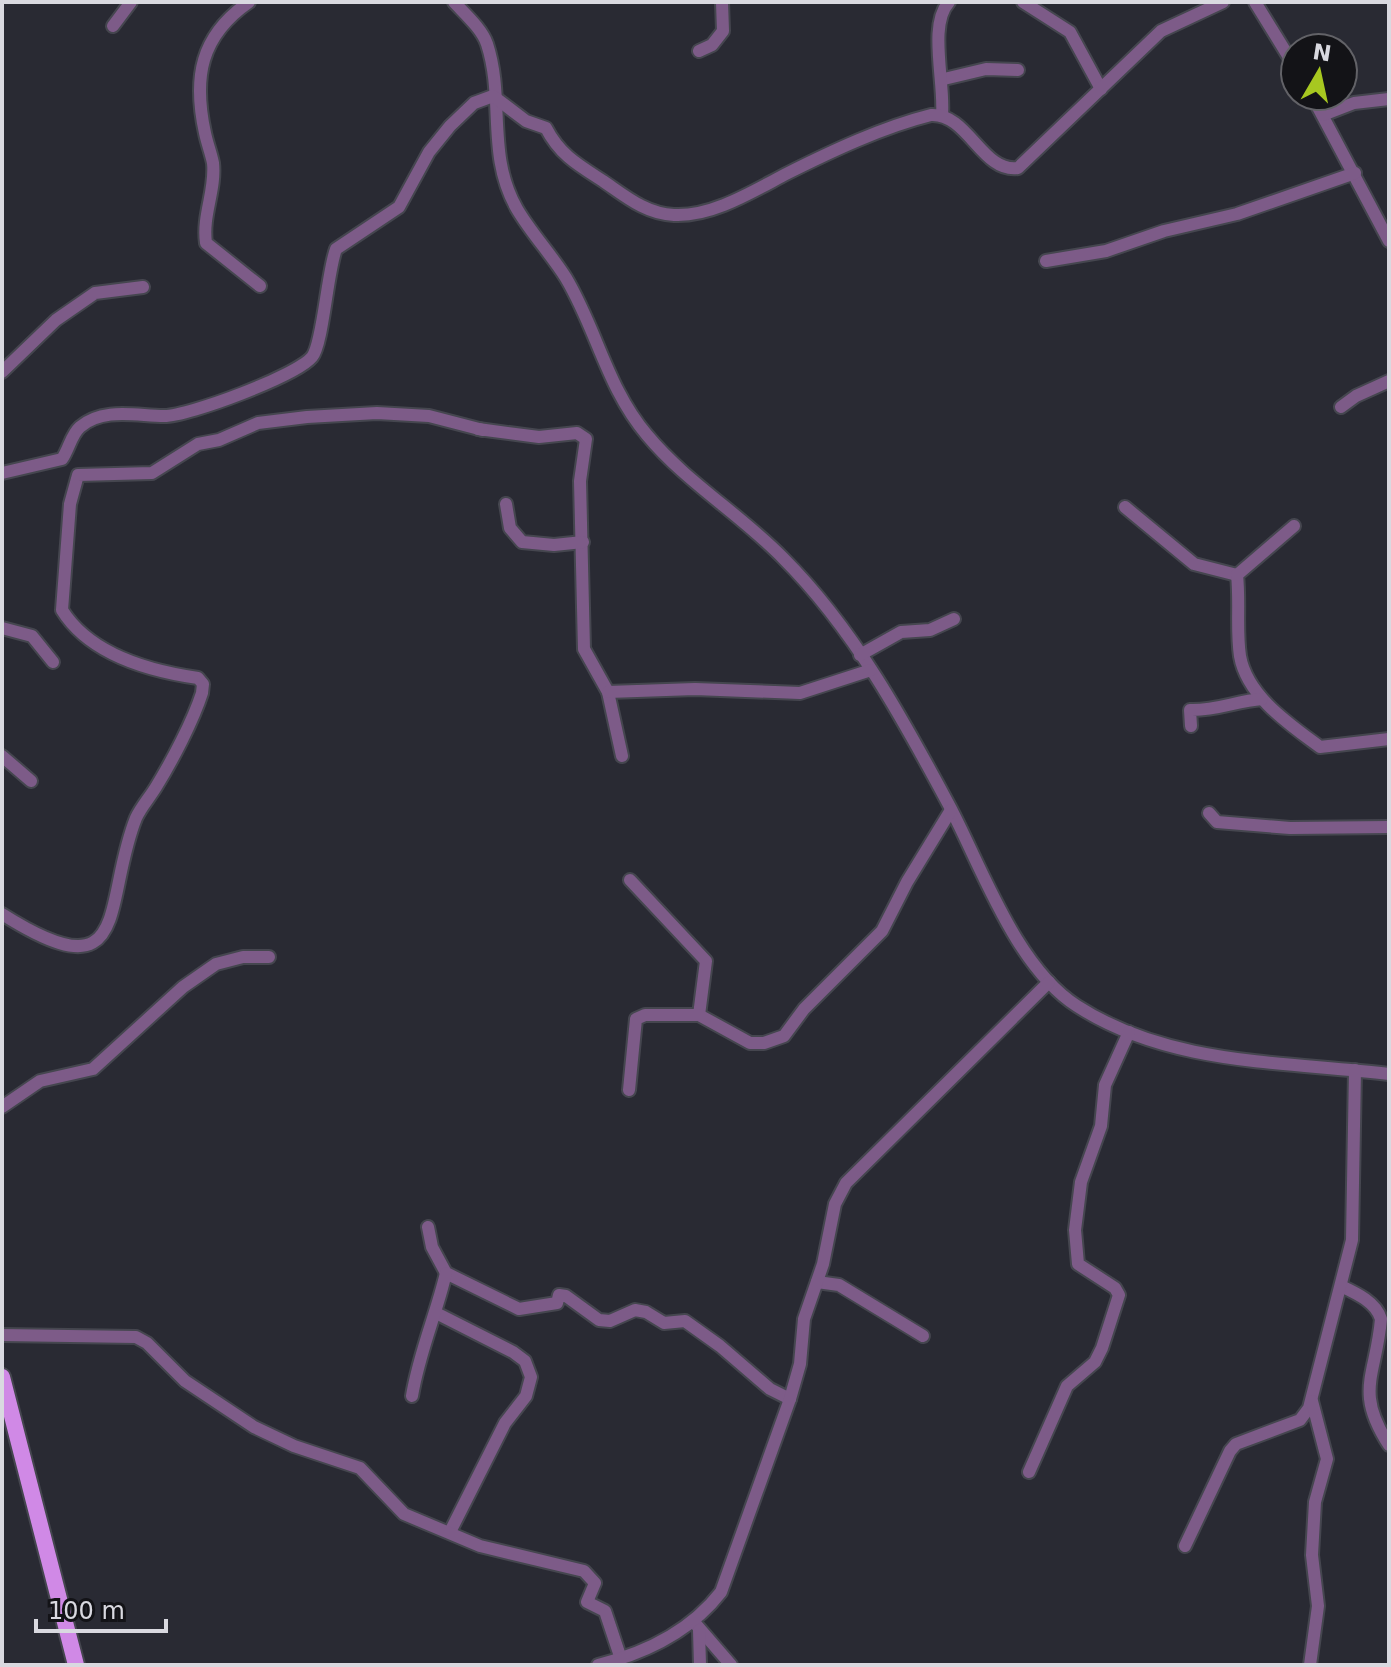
<svg xmlns="http://www.w3.org/2000/svg" width="1391" height="1667" viewBox="0 0 1391 1667" font-family="'DejaVu Sans',sans-serif">
  <style>
    .lines { fill: none; stroke-linecap: round; stroke-linejoin: round }
    .minor-casing { stroke: #45464f; stroke-width: 16 }
    .major-casing { stroke: #45464f; stroke-width: 20 }
    .minor { stroke: #7d5b88; stroke-width: 12 }
    .major { stroke: #d089e6; stroke-width: 16 }
  </style>
  <rect width="100%" height="100%" fill="#292a33"/>
  <g class="lines">
    <defs>
      <g id="minor">
        <path d="M249,2C200,36 193,78 205,133C207,143 211,153 213,163C216,190 202,215 206,243L260,286"/>
        <path d="M454,2C465,14 482,29 487,44C505,99 486,155 517,209C531,233 551,254 566,278C597,330 607,388 647,435C686,482 740,514 783,558C854,629 903,719 950,807C982,868 1016,967 1077,1006C1170,1066 1283,1061 1389,1074"/>
        <polyline points="1023,2 1070,32 1101,89"/>
        <polyline points="1255,2 1295,67"/>
        <polyline points="113,26 131,2"/>
        <polyline points="699,51 712,45 723,31 722,2"/>
        <polyline points="944,79 986,69 1018,70"/>
        <polyline points="1312,96 1389,241"/>
        <path d="M942,115C945,83 928,24 949,2"/>
        <polyline points="1323,115 1354,103 1389,99"/>
        <polyline points="1046,261 1106,251 1164,231 1237,214 1355,173"/>
        <polyline points="2,372 56,320 95,293 143,287"/>
        <polyline points="1341,407 1356,396 1389,381"/>
        <polyline points="478,429 539,437 577,433 586,439 580,481 584,649 608,692 622,756"/>
        <path d="M2,473L62,459C69,449 71,435 80,427C103,407 137,416 164,416C189,416 296,376 312,357C323,344 327,273 336,249L399,207L429,152L450,126L474,103L493,96L526,121L546,128C560,155 578,165 603,181C625,196 646,214 674,215C713,217 755,190 788,173C832,151 883,127 931,115C968,113 982,173 1018,168L1161,31L1223,2"/>
        <polyline points="506,504 510,528 522,542 554,545 583,542"/>
        <polyline points="1125,507 1194,564 1237,575"/>
        <path d="M1294,526L1237,575C1240,602 1236,630 1240,656C1247,696 1289,724 1320,747L1389,739"/>
        <polyline points="2,628 32,636 53,662"/>
        <polyline points="860,655 901,632 930,630 954,619"/>
        <polyline points="608,692 695,689 800,693 871,670"/>
        <path d="M1191,726L1190,710C1216,711 1236,701 1262,699"/>
        <polyline points="2,756 31,781"/>
        <polyline points="1209,813 1217,822 1290,828 1389,827"/>
        <polyline points="630,880 706,961 699,1015"/>
        <path d="M2,914C133,997 102,903 136,818C141,807 150,797 156,787C172,761 193,721 202,693L203,684L198,678C149,671 90,655 62,610L70,504L78,475L152,473L198,444L219,440L258,423L307,417L377,413L429,416L483,430"/>
        <polyline points="629,1090 636,1019 645,1015 699,1015 750,1043 764,1043 784,1036 804,1009 882,931 907,882 951,810"/>
        <polyline points="2,1107 40,1081 93,1069 183,987 216,964 243,957 269,957"/>
        <polyline points="428,1227 432,1247 446,1273 519,1309 557,1303 559,1295 566,1296 599,1320 610,1321 635,1310 646,1312 664,1323 685,1321 720,1346 770,1389 790,1399"/>
        <polyline points="817,1282 839,1285 923,1336"/>
        <path d="M1341,1286C1356,1293 1376,1302 1381,1319C1376,1376 1354,1391 1389,1445"/>
        <polyline points="436,1313 513,1352 525,1361 531,1377 526,1396 505,1423 450,1532"/>
        <polyline points="2,1335 136,1337 147,1343 185,1381 254,1427 294,1446 360,1468 404,1514 480,1546 584,1571 595,1583 587,1602 605,1611 621,1659"/>
        <path d="M412,1396C419,1353 436,1315 446,1273"/>
        <polyline points="1029,1472 1067,1386 1095,1362 1102,1348 1119,1295 1115,1288 1078,1264 1075,1230 1081,1182 1101,1126 1105,1085 1129,1032"/>
        <polyline points="1185,1546 1230,1451 1236,1444 1300,1420 1309,1408 1352,1240 1355,1070"/>
        <polyline points="693,1621 731,1665"/>
        <polyline points="699,1630 700,1665"/>
        <path d="M598,1665C646,1653 690,1632 721,1592L790,1399L800,1364L804,1319L823,1264L835,1204L846,1183L1049,982"/>
        <polyline points="1310,1665 1318,1606 1312,1555 1315,1502 1327,1459 1312,1401"/>
      </g>
      <polyline id="major" points="2,1377 76,1665"/>
    </defs>
    <!-- minor casing -->
    <use href="#minor" class="minor-casing"/>
    <!-- major casing -->
    <use href="#major" class="major-casing"/>
    <!-- minor -->
    <use href="#minor" class="minor"/>
    <!-- major -->
    <use href="#major" class="major"/>
  </g>
  <!-- border -->
  <rect width="1391" height="1667" fill="none" stroke="#d9d9e0" stroke-width="8"/>
  <!-- north arrow -->
  <g transform="translate(1319 72) rotate(9)"><circle r="38" fill="#131317" stroke="#626267" stroke-width="2"/>
  <path d="M0-6L14 30L0 20L-14 30Z" fill="#a7c820"/>
  <text y="-12" font-size="22" font-weight="bold" text-anchor="middle" fill="#d9d9e0">N</text>
  </g>
  <!-- scale -->
  <path d="M36 1619v12h130v-12" fill="none" stroke="#d9d9e0" stroke-width="4"/>
  <text x="48" y="1619" font-size="24" fill="#d9d9e0" stroke="#131317" stroke-width="6" paint-order="stroke">100 m</text>
</svg>
